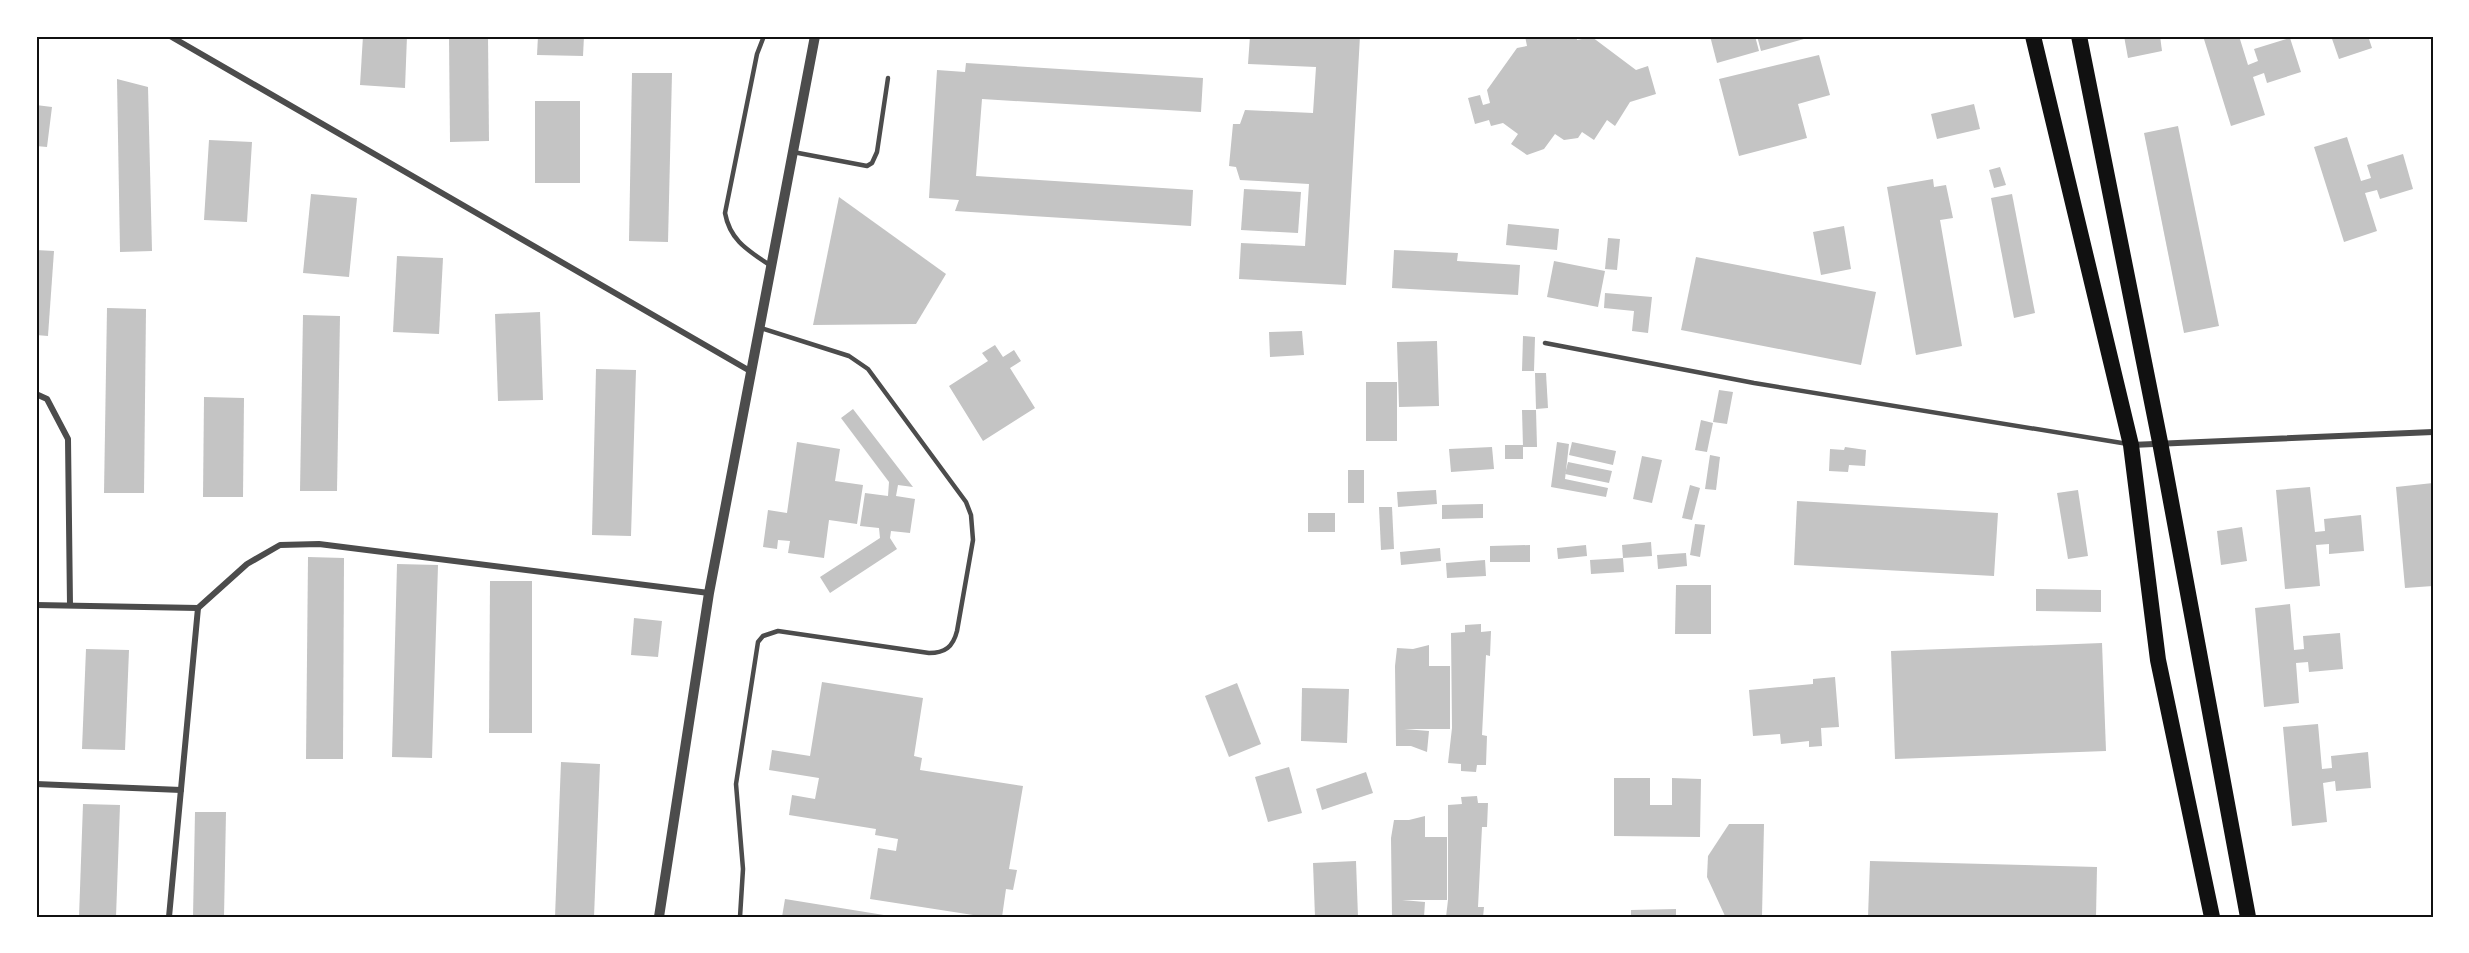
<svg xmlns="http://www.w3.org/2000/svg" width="2469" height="953" viewBox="0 0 2469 953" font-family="Cabin,sans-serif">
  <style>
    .building { fill: #c4c4c4 }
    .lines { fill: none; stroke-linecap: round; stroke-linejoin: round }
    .service { stroke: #4c4c4c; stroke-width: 4.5 }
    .minor { stroke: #4c4c4c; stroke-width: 6 }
    .tertiary { stroke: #4c4c4c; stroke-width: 10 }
    .trunk { stroke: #111; stroke-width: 16 }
    .neatline { fill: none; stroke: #111; stroke-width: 2 }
  </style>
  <rect width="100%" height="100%" fill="#fff"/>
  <!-- building -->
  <g class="building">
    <polygon points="363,36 407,36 405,88 360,85"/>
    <polygon points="449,36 488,36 489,141 450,142"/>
    <polygon points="538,36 584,36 583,56 537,55"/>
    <polygon points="1250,36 1360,36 1346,285 1239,279 1241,243 1305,246 1309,184 1240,180 1236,167 1229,166 1233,124 1240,124 1245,110 1313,113 1316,67 1248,64"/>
    <polygon points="1525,36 1577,36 1577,40 1592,37 1636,70 1648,66 1656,94 1630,102 1615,126 1607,120 1594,140 1582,132 1578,138 1564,140 1555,134 1544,149 1527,155 1511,144 1518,134 1503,123 1491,126 1489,120 1475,124 1468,98 1480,95 1483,105 1490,103 1487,90 1517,48 1527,46"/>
    <polygon points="1710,36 1755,36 1759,51 1717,63"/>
    <polygon points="1757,36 1811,36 1811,37 1761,51"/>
    <polygon points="2124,36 2160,36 2162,51 2128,58"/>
    <polygon points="2203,36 2239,36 2248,65 2258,61 2254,49 2290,38 2301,72 2267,83 2264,73 2253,77 2265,115 2231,126"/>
    <polygon points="2331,36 2368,36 2372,48 2339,59"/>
    <polygon points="1819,55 1830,95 1798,104 1807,138 1739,156 1719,79"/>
    <polygon points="966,63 1203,78 1201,112 982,99 976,176 1193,190 1191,226 955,211 959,200 929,198 937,70 965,72"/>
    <polygon points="632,73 672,73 668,242 629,241"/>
    <polygon points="117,79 148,87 152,251 120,252"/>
    <rect x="535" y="101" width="45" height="82"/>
    <polygon points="1974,104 1980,129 1937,139 1931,114"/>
    <polygon points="36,105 52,107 47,147 36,146"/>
    <polygon points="2178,126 2219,326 2184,333 2144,133"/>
    <polygon points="2347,137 2361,181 2371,178 2367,165 2403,154 2413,189 2380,199 2377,190 2365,193 2377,231 2344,242 2314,147"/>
    <polygon points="209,140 252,142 247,222 204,220"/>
    <polygon points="2000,167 2006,185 1994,188 1989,170"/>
    <polygon points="1933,179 1934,187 1946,185 1953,218 1940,220 1962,346 1916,355 1887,187"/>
    <polygon points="1244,189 1301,192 1298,233 1241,230"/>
    <polygon points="311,194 357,198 349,277 303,273"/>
    <polygon points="2012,194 2035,313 2014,318 1991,198"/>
    <polygon points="839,197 946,274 916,324 813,325"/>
    <polygon points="1508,224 1559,229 1557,250 1506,245"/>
    <polygon points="1844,226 1851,269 1821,275 1813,232"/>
    <polygon points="1608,238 1620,239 1617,270 1605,269"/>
    <polygon points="36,250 54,251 48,336 36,335"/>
    <polygon points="1394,250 1458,253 1457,261 1520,265 1518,295 1392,288"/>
    <polygon points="397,256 443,258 439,334 393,332"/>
    <polygon points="1696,257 1876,292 1861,365 1681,330"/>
    <polygon points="1554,261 1605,271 1598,307 1547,297"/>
    <polygon points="1605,293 1652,297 1648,333 1632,331 1634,311 1604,308"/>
    <polygon points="107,308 146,309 144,493 104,493"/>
    <polygon points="540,312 543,400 498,401 495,314"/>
    <polygon points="303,315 340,316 337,491 300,491"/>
    <polygon points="1302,331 1304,355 1270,357 1269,332"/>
    <polygon points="1523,336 1535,337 1534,371 1522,371"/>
    <polygon points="1437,341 1439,406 1399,407 1397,342"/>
    <polygon points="995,345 1003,357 1014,350 1021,361 1010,368 1035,408 983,441 949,386 988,361 982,353"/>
    <polygon points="596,369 636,370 631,536 592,535"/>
    <polygon points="1535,373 1546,373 1548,408 1536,409"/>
    <rect x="1366" y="382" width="31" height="59"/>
    <polygon points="1719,390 1733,392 1727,424 1713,422"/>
    <polygon points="204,397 244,398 243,497 203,497"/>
    <polygon points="853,409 913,487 898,485 896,496 915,499 910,533 891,531 890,538 897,549 830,593 820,577 880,538 879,528 860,526 865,493 888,496 889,482 841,418"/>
    <polygon points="1522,410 1536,410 1537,447 1523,447"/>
    <polygon points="1701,420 1713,423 1707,452 1695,450"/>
    <polygon points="797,442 840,449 835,481 863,485 857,524 829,520 824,558 788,553 790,541 778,540 777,549 763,547 768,510 787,513"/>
    <polygon points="1557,442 1569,444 1565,479 1608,488 1606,497 1551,487"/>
    <polygon points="1572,442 1616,451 1613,465 1569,455"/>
    <rect x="1505" y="445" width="18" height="14"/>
    <polygon points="1492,447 1494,469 1451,472 1449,449"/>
    <polygon points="1845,447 1866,450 1865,466 1849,465 1848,472 1829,471 1830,449 1844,450"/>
    <polygon points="1710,455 1720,457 1716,490 1705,489"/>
    <polygon points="1642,456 1662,460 1652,503 1633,499"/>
    <polygon points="1568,462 1612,471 1609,483 1565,474"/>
    <rect x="1348" y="470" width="16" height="33"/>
    <polygon points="2433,483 2433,586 2405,588 2396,487"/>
    <polygon points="1690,485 1700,488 1692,520 1682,518"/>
    <polygon points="2310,487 2315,532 2325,531 2324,519 2361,515 2364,551 2329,554 2329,544 2316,545 2320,586 2285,589 2276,490"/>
    <polygon points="1436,490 1437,504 1398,507 1397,492"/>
    <polygon points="2078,490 2088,556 2068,559 2057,493"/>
    <rect x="36" y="492" width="3" height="34"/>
    <polygon points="1797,501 1998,513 1994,576 1794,565"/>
    <polygon points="1483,504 1483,518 1442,519 1442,505"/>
    <polygon points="1379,507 1392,507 1394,549 1381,550"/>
    <rect x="1308" y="513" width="27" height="19"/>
    <polygon points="1695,524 1705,525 1700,557 1690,555"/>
    <polygon points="2242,527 2247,561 2221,565 2217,531"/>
    <polygon points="1651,542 1652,556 1623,558 1624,572 1591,574 1590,560 1623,558 1622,545"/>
    <polygon points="1530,545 1530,562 1490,562 1490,546"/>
    <polygon points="1586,545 1587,556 1558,559 1557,548"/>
    <polygon points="1440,548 1441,561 1401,565 1400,552"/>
    <polygon points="1686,553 1687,566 1658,569 1657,555"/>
    <polygon points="308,557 344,558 343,759 306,759"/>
    <polygon points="1485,560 1486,576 1447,578 1446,563"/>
    <polygon points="397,564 438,565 432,758 392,757"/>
    <polygon points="490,581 532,581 532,733 489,733"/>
    <polygon points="1676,585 1711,585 1711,634 1675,634"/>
    <polygon points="2036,589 2101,590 2101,612 2036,611"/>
    <polygon points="2290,604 2294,650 2304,649 2303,636 2340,633 2343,669 2309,672 2308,662 2296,663 2299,703 2264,707 2255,608"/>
    <polygon points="634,618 662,621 658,657 631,655"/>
    <polygon points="1481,624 1481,632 1491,631 1490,656 1486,655 1482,735 1487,736 1486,765 1477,765 1476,772 1461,771 1461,764 1448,763 1452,728 1451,633 1465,632 1465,625"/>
    <polygon points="2102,643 2106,751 1895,759 1891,651"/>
    <polygon points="1429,645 1429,666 1450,666 1450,729 1404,729 1429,731 1427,752 1411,746 1396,746 1395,666 1397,648 1413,649"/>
    <polygon points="86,649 129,650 125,750 82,749"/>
    <polygon points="1835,677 1839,727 1821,728 1822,746 1809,747 1809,741 1781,744 1780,734 1753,736 1749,690 1813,684 1813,679"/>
    <polygon points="822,682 923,698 914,756 922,758 920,770 1023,786 1009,869 1017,870 1013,890 1006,889 1002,917 986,917 870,899 878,848 896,851 898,839 875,835 876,829 789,815 792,795 815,799 819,778 769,770 772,750 810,756"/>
    <polygon points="1237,683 1261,744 1229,757 1205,696"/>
    <polygon points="1302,688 1349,689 1347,743 1301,741"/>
    <polygon points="2318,724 2322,769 2332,768 2331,756 2368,752 2371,788 2336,791 2335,781 2323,783 2327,822 2292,826 2283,727"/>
    <polygon points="561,762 600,764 594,917 555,917"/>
    <polygon points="1289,767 1302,813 1268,822 1255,777"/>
    <polygon points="1366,772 1373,793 1322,810 1316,789"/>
    <polygon points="1614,778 1650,778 1650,805 1672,805 1672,778 1701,779 1700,837 1614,836"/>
    <polygon points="1477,796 1478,803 1488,803 1487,827 1482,827 1478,907 1484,907 1483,917 1446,917 1448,900 1448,805 1462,804 1461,797"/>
    <polygon points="83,804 120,805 116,917 79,917"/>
    <polygon points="195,812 226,812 224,917 193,917"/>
    <polygon points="1425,816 1425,837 1447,837 1447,900 1402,900 1425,902 1424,917 1392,917 1391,838 1394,820 1409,820"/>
    <polygon points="1729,824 1764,824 1762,916 1725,916 1707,877 1708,856"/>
    <polygon points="1356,861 1358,917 1315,917 1313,863"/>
    <polygon points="1870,861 2097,867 2096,917 1868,917"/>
    <polygon points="785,899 890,916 890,917 782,917"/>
    <polygon points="1676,909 1676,917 1631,917 1631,910"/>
  </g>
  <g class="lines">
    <!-- service -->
    <g class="service">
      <path d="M764,36L757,54L725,213C730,241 749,251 771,266"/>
      <polyline points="793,152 867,166 872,163 877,152 888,78"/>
      <polyline points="1545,343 1754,383 2128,444"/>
      <path d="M740,917L743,869L736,784L758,642L763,636L778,631L929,653C945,653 953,647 957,631L973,540L971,515L966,502L868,369L849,356L761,328"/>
    </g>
    <!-- minor -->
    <g class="minor">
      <polyline points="170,36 750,371"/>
      <polyline points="36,394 47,399 68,439 70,605"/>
      <polyline points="2131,445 2433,432"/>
      <polyline points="36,605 198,608 247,564 280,545 319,544 709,593"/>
      <polyline points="36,784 181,790"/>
      <polyline points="169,917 198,608"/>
    </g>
    <!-- tertiary -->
    <polyline class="tertiary" points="659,917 709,593 815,36"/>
    <!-- trunk -->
    <g class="trunk">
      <polyline points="2033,36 2131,445 2158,660 2212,917"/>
      <polyline points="2079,36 2160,442 2248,917"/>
    </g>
  </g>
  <!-- border -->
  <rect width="2469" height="953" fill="none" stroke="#ffffff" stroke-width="75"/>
  <rect x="38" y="38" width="2394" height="878" class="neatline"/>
</svg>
